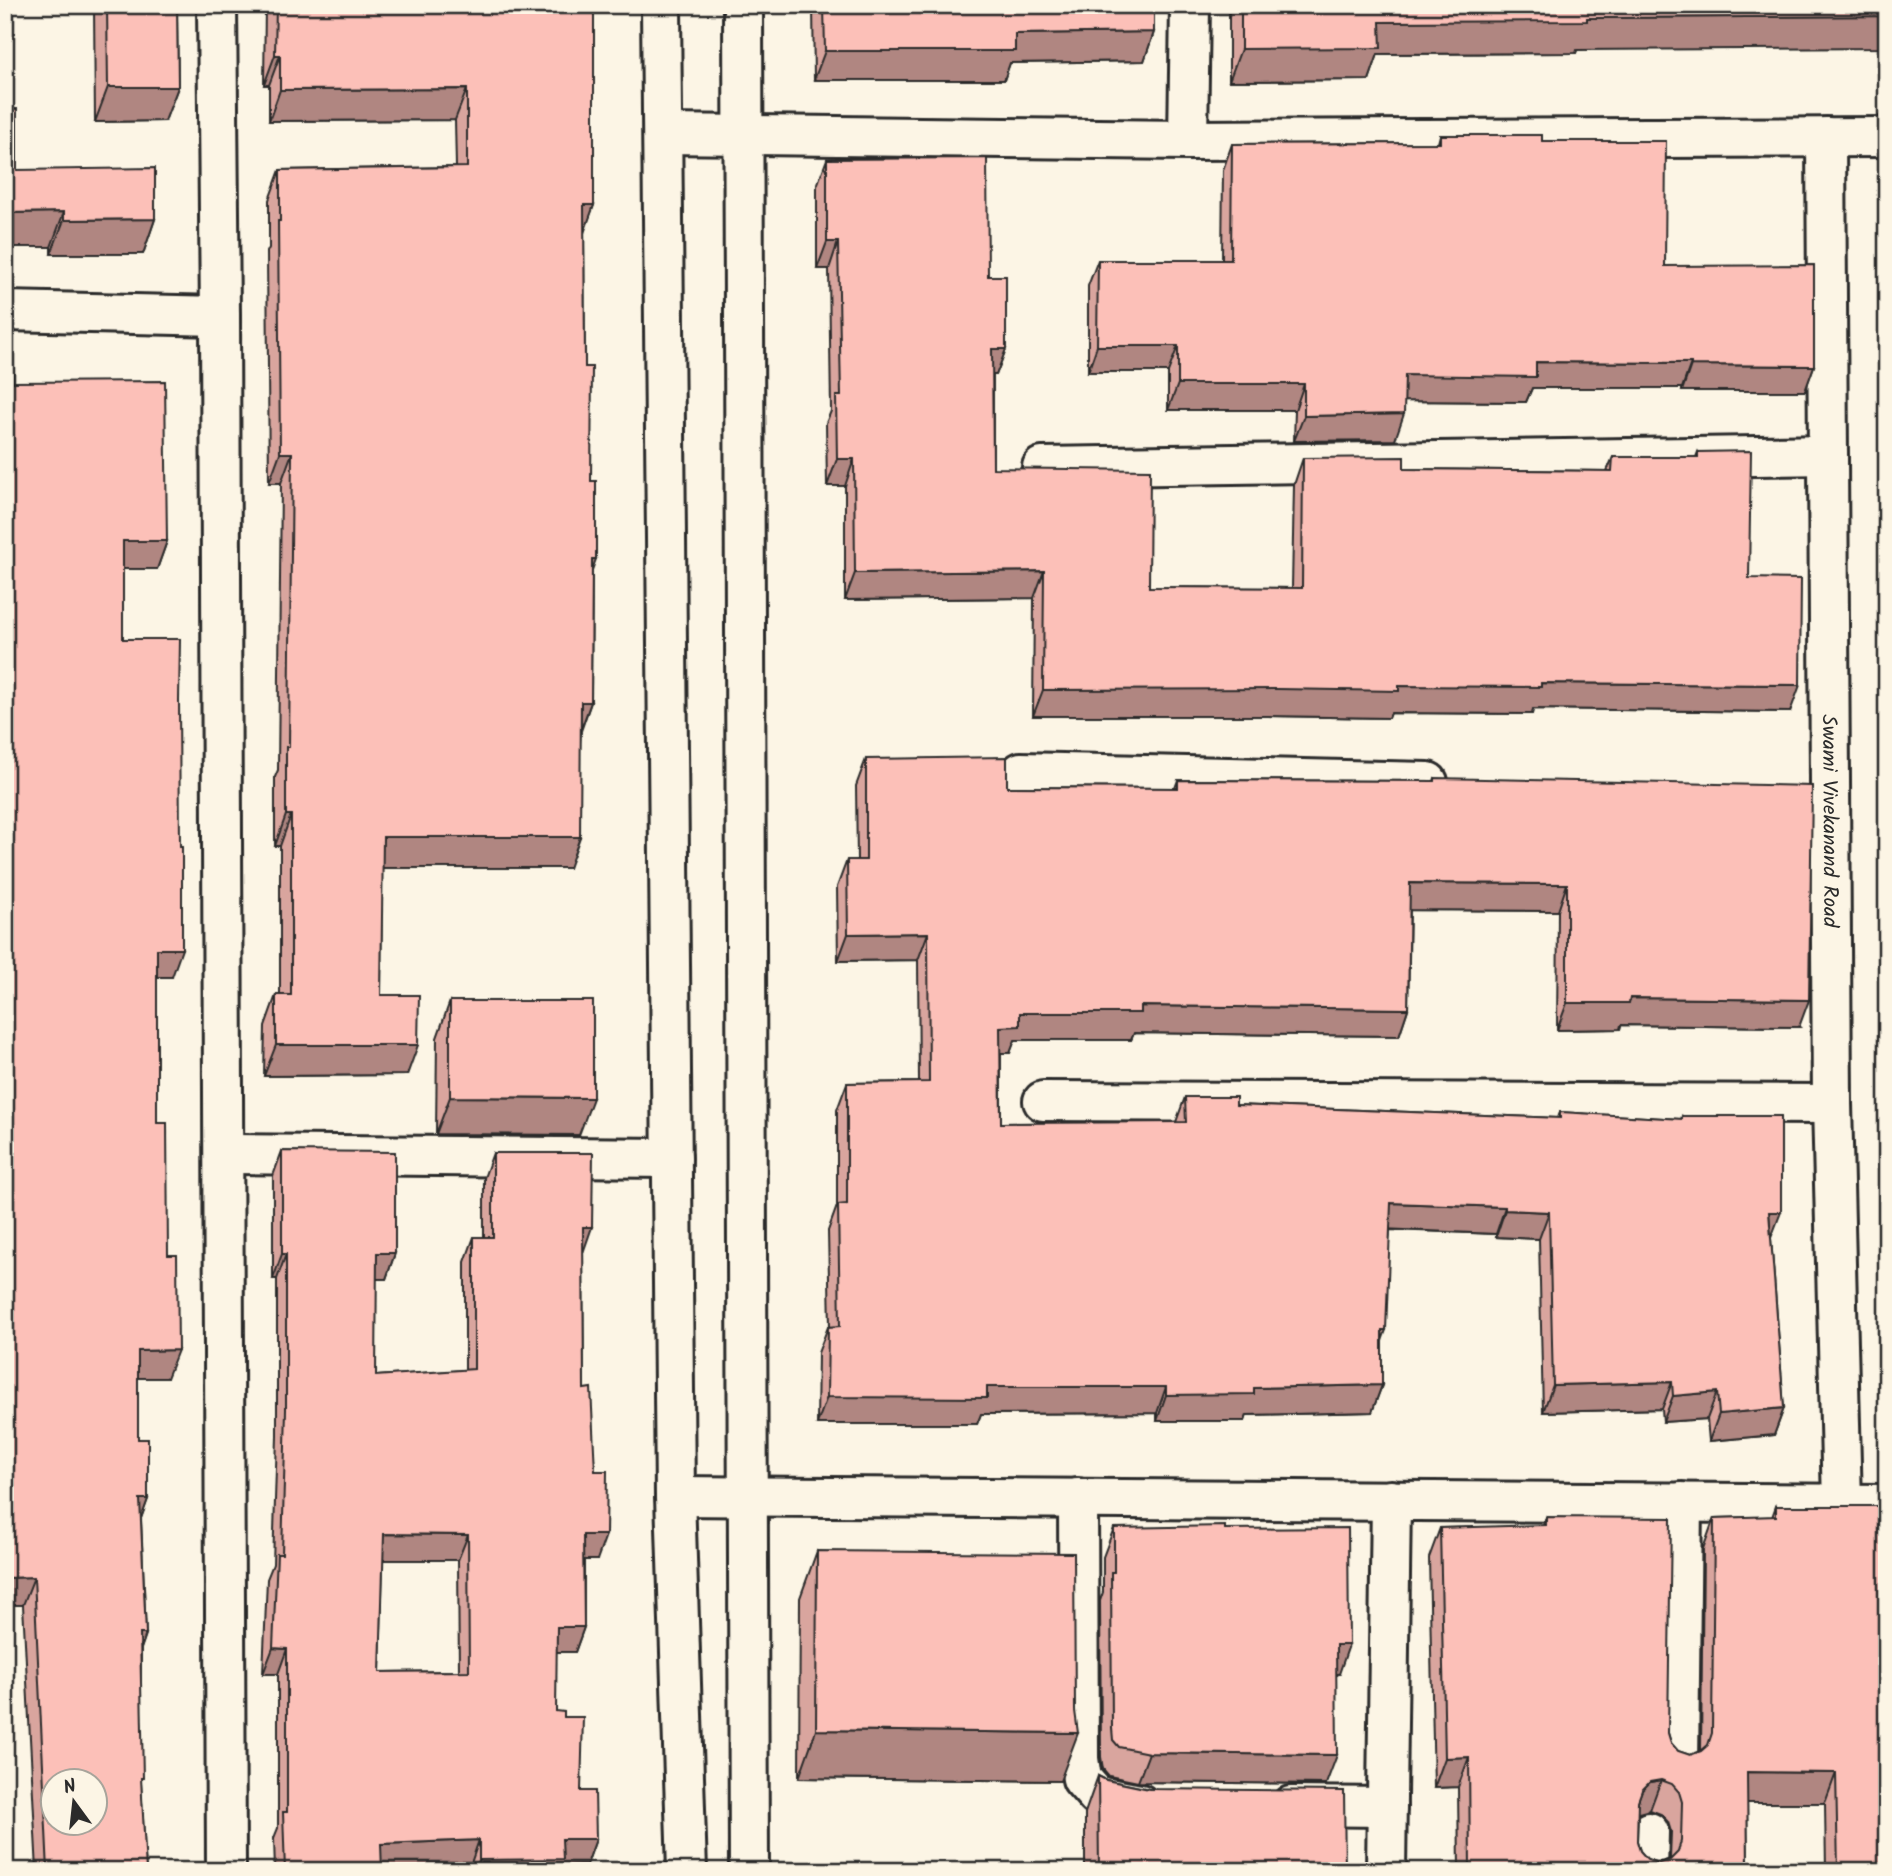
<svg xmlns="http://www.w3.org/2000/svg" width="1892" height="1876" viewBox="0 0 1892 1876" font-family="Kalam,sans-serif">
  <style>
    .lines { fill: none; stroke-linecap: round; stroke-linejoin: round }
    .minor-casing { stroke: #2b2b2b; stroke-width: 44 }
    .secondary-casing { stroke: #2b2b2b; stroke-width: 44 }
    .minor { stroke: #fcf5e5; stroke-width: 38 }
    .secondary { stroke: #fcf5e5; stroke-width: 38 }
    .wall { fill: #d9a59e; stroke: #2b2b2b; stroke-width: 2; fill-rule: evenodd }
    .shaded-wall { fill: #b08681; stroke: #2b2b2b; stroke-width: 2 }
    .building { fill: #fcc0b8; stroke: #2b2b2b; stroke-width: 2; fill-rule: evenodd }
    .labels { text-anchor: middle; stroke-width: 5; stroke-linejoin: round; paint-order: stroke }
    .street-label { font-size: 21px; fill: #2b2b2b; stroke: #fcf5e5 }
  </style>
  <rect width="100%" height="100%" fill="#fcf5e5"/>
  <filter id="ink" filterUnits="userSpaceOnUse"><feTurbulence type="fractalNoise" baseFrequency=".0143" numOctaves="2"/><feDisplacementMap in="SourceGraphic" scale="14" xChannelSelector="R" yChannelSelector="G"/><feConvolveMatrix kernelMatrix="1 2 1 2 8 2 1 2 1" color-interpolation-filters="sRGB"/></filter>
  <g filter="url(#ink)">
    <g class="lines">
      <defs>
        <g id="minor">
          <polyline points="217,5 220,316 226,1871"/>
          <polyline points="663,134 1188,140 1887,137"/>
          <path id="s1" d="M1826,137L1832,1104L1842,1504"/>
          <polyline points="1188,140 1190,5"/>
          <polyline points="5,311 220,316"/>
          <polyline points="1042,467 1828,455"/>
          <polyline points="1021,772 1428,782"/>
          <polyline points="1043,1101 1832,1104"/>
          <polyline points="224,1154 672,1158"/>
          <polyline points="675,1496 1887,1504"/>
          <polyline points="1078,1498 1079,1759 1082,1779 1097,1796 1140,1804"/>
          <polyline points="1679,1763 1682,1502"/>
          <polyline points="1291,1806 1387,1807"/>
          <polyline points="1386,1871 1391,1500"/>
          <polyline points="1648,1871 1649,1832"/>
        </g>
        <g id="secondary">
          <polyline points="661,5 675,1496 687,1871"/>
          <polyline points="743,5 749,1871"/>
        </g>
      </defs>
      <!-- minor casing -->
      <use href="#minor" class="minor-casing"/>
      <!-- secondary casing -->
      <use href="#secondary" class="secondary-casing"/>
      <!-- minor -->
      <use href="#minor" class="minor"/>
      <!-- secondary -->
      <use href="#secondary" class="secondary"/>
    </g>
    <!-- wall -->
    <g class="wall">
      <polygon points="5,5 10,109 17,170 155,219 143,254 51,254 51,247 5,247"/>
      <polygon points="94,5 177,5 178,87 165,121 95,122"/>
      <polygon points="265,5 594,5 594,205 584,231 585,367 592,572 591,702 581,731 569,868 382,868 381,995 407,1075 264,1076 265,1026 276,995 280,995 280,846 275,846 275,777 278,770 281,483 269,483 267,252 269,248 269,200 280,170 456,167 455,120 269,121 269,85 264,85"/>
      <polygon points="813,5 1154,5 1154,32 1144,61 1010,63 1004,80 814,80"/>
      <polygon points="1229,5 1887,5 1577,50 1576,53 1378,54 1369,80 1229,81"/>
      <polygon points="1440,135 1542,141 1665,266 1814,366 1805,391 1682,391 1682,388 1532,388 1526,402 1404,401 1395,440 1294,441 1295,410 1168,410 1168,372 1088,372 1088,286 1098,260 1222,260 1223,170 1232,144 1438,143"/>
      <polygon points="827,159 988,276 1006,349 996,375 993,375 993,468 1149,587 1292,588 1294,485 1303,458 1404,469 1607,471 1613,457 1696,457 1698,452 1749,578 1790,712 1533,709 1532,714 1391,713 1389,718 1268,716 1033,716 1034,598 845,600 845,486 827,486 826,423 831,411 829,269 817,269 817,186"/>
      <polygon points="5,331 13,382 167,541 157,569 123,569 123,639 172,977 157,977 157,1123 167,1378 138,1378 138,1439 148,1499 141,1518 146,1634 141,1649 141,1783 146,1871 37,1871 23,1605 5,1605"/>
      <polygon points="866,759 1007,787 1175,788 1178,780 1434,781 1435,778 1799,1027 1621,1025 1620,1029 1557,1030 1558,911 1410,910 1408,1009 1399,1036 1134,1033 1131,1040 1015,1040 1010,1053 1001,1053 1001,1123 1176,1122 1185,1097 1236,1105 1558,1118 1560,1112 1681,1119 1682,1116 1771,1238 1784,1408 1774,1435 1709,1441 1707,1419 1663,1422 1662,1409 1543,1412 1539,1239 1496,1237 1496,1234 1390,1230 1382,1342 1382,1385 1372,1412 1247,1415 1245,1421 1157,1421 1157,1413 981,1414 977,1424 817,1424 818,1353 828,1327 830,1327 828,1231 837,1206 837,1110 847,1083 919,1082 918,960 838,961 837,887 847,860 857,860 856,786"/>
      <polygon points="450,1001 579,1135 436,1134 437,1038"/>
      <path d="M282,1151L395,1253L386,1279H376V1376L465,1370V1262L474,1237H484V1178L493,1153L583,1253L584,1389L597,1560H584V1627L575,1652H556V1711L564,1717L581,1791L596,1839L587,1864L560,1865L558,1871H470V1866L382,1870V1871H275L274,1838L278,1828V1674H263L267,1579L273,1564L277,1436V1279H273V1176ZM383,1560H458L459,1671L380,1672Z"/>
      <path d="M1776,1506L1887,1871H1826L1825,1803H1747L1748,1871H1459L1458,1787L1434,1788L1429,1558L1440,1528L1543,1526L1546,1517L1668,1733L1671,1743L1678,1751L1690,1755L1701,1752L1703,1549L1714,1518L1772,1517ZM1650,1810L1661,1814L1668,1822L1671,1832L1670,1859L1659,1863L1647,1859L1640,1851L1637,1841L1638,1814Z"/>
      <polygon points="1114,1528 1225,1529 1339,1674 1336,1674 1326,1784 1138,1782 1109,1776 1103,1769 1101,1757 1100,1601 1103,1592 1103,1557"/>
      <polygon points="817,1551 1075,1711 1060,1781 799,1778 800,1598"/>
      <polygon points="1098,1776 1106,1780 1149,1789 1345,1871 1085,1871 1085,1813"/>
    </g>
    <!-- shaded-wall -->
    <g class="shaded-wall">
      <polygon points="1887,16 1887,48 1577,50 1576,53 1378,54 1369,80 1229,81 1241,49 1380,22 1587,18"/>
      <polygon points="1154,32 1144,61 1010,63 1004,80 814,80 825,51 1015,34"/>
      <polygon points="275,55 280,55 269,85 264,85"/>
      <polygon points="108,87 178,87 165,121 95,122"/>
      <polygon points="467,89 455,120 269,121 280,90"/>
      <polygon points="584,205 594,205 583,236"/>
      <polygon points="64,212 51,247 5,247 5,213"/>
      <polygon points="155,219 143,254 51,254 64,220"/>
      <polygon points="827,242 838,242 829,269 817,269"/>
      <polygon points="1097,346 1178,346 1168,372 1088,372"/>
      <polygon points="992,349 1006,349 996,375 983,375"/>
      <polygon points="1536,362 1691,363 1682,388 1532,388 1526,402 1396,401 1405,375"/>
      <polygon points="1691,365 1814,366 1805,391 1682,391"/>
      <polygon points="1178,384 1304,384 1295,410 1168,410"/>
      <polygon points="1404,414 1395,440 1294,441 1304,416"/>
      <polygon points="280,453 292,453 281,483 269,483"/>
      <polygon points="837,459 854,459 845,486 827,486"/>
      <polygon points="123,541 167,541 157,569 113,569"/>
      <polygon points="592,559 596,559 585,590"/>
      <polygon points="1044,571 1034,598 845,600 855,573"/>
      <polygon points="1541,683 1800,685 1790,712 1533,709 1532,714 1391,713 1389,718 1268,716 1033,716 1043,690 1399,686"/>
      <polygon points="581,702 591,702 580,732"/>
      <polygon points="286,815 291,815 280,846 275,846"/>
      <polygon points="383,837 580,837 569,868 372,868"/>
      <polygon points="1410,883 1567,884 1558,911 1400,910"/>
      <polygon points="928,933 918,960 838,961 848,934"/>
      <polygon points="157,949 182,949 172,977 147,977"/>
      <polygon points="1630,998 1809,1000 1799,1027 1621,1025 1620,1029 1557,1030 1567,1003"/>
      <polygon points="1141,1006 1408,1009 1399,1036 1134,1033 1131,1040 1015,1040 1010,1053 991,1053 1000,1027 1020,1013"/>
      <polygon points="276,1045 418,1045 407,1075 264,1076"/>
      <polygon points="450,1097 593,1098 579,1135 436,1134"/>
      <polygon points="1391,1203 1505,1207 1496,1234 1382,1229"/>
      <polygon points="1505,1210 1549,1212 1539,1239 1496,1237"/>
      <polygon points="1769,1212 1781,1212 1771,1238"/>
      <polygon points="583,1227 592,1227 583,1253"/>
      <polygon points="377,1253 395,1253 386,1279 367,1279"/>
      <polygon points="282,1254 286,1254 277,1279 273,1279"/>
      <polygon points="1382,1330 1386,1330 1376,1357"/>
      <polygon points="178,1350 167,1378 128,1378 138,1351"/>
      <polygon points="1672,1382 1662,1409 1543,1412 1553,1385"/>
      <polygon points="1382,1385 1372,1412 1247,1415 1245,1421 1157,1421 1166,1395 1254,1388"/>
      <polygon points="987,1387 1166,1387 1157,1413 981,1414 977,1424 817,1424 827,1397"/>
      <polygon points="1717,1392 1707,1419 1663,1422 1673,1396"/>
      <polygon points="1784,1408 1774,1435 1709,1441 1719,1414"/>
      <polygon points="140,1499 148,1499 138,1527"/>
      <polygon points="384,1534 468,1535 458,1560 375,1560"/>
      <polygon points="583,1535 606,1535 597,1560 574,1560"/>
      <polygon points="34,1577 23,1605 5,1605 5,1578"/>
      <polygon points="557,1627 584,1627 575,1652 547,1652"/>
      <polygon points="140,1634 146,1634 136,1662"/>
      <polygon points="1336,1645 1349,1645 1339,1674 1325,1674"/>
      <polygon points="273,1648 287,1649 278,1674 263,1674"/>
      <polygon points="816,1730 1078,1733 1060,1781 799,1778"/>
      <polygon points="1149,1753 1337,1755 1326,1784 1138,1782"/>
      <polygon points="1469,1757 1458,1787 1434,1788 1445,1758"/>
      <polygon points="1747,1772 1836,1773 1825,1803 1736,1803"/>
      <polygon points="1661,1780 1650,1810 1639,1813 1631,1820 1642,1790 1650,1782"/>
      <polygon points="562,1839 596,1839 587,1864 560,1865 558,1871 475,1871 479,1860"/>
      <polygon points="479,1840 470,1866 372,1870 381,1844"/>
    </g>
    <!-- building -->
    <g class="building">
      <polygon points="5,5 9,5 10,109 17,109 17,170 155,168 155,219 64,220 64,212 5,213"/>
      <polygon points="107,5 177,5 178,87 108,87"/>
      <polygon points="276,5 594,5 594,205 584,205 585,367 592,367 591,481 596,481 596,559 592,559 591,702 581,702 580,837 383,837 381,995 419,995 418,1045 276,1045 276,995 291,995 291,815 286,815 286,747 289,747 292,453 280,453 278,221 280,221 280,170 467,167 467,89 280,90 280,55 275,55"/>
      <polygon points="824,5 1154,5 1154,32 1015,34 1015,51 825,51"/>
      <polygon points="1241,5 1887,5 1887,16 1587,18 1587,21 1380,22 1381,48 1241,49"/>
      <polygon points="1440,135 1542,135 1542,141 1666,141 1665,266 1814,265 1814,366 1691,365 1691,363 1536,362 1536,377 1405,375 1404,414 1304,416 1304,384 1178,384 1178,346 1097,346 1098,260 1231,260 1232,144 1440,143"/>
      <polygon points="987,158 988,276 1006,276 1006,349 992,349 993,468 1150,470 1149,587 1302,588 1303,458 1404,457 1404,469 1612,471 1613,457 1698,457 1698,452 1751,451 1749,578 1801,579 1800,685 1541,683 1541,687 1399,686 1399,691 1278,689 1043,690 1044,571 855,573 854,459 837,459 836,396 841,396 838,242 827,242 827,159"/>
      <path d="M5,331H13V382L165,381L167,541H123V639H180L179,701L180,847H182V949H157V1123H167L168,1255H177L178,1350L138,1351V1439H148V1499H140L146,1634H140L143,1778H141L146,1871H48L34,1577L5,1578ZM52,1782H94V1824H52Z"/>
      <polygon points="1007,757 1007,787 1178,788 1178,780 1435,781 1435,778 1812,786 1809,1000 1630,998 1629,1003 1567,1003 1567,884 1410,883 1408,1009 1141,1006 1141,1013 1020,1013 1020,1026 1000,1027 1001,1123 1186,1122 1185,1097 1236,1097 1236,1105 1560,1118 1560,1112 1682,1119 1682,1116 1781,1116 1781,1212 1769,1212 1784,1408 1719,1414 1717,1392 1673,1396 1672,1382 1553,1385 1549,1212 1505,1210 1505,1207 1391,1203 1386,1330 1382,1330 1382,1385 1254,1388 1254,1394 1166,1395 1166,1387 987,1387 987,1398 827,1397 828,1327 840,1326 838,1205 847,1204 847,1083 929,1082 928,933 848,934 847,860 866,860 866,759"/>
      <polygon points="450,1001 593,1001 593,1098 450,1097"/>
      <path d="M282,1151L395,1152V1253H377L376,1376L474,1369V1237H493V1153H593L592,1227H583L584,1389L591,1388L595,1471H607L606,1535H583L584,1627H557L556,1711L564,1712V1717H583L581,1791H595L596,1839H562L563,1859L479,1860V1840L381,1844L382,1871H285L283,1812H287V1649L273,1648L277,1554H282L286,1410V1254H282ZM384,1534L468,1535L469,1671L380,1672Z"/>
      <path d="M1776,1506H1887V1871H1838L1836,1773L1747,1772L1748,1871H1470L1469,1757L1445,1758L1440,1528L1546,1525V1517L1671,1518L1668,1733L1671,1743L1678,1751L1690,1755L1701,1751L1708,1745L1712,1733L1714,1518L1776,1516ZM1661,1780L1672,1784L1679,1792L1682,1802L1681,1841L1678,1852L1670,1860L1659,1863L1647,1859L1640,1851L1637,1841L1638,1801L1642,1790L1650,1782Z"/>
      <polygon points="1225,1526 1225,1529 1348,1528 1349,1645 1336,1645 1337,1755 1149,1753 1119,1747 1113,1740 1112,1728 1111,1572 1114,1572 1114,1528"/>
      <polygon points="817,1551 1074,1553 1075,1711 1078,1733 816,1730"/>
      <polygon points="1098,1776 1106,1780 1149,1789 1344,1791 1345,1871 1099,1871"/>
    </g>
  </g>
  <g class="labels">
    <!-- street labels -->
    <g class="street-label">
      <text dy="7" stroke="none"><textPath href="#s1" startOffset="684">Swami Vivekanand Road</textPath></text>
    </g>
  </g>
  <!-- margin -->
  <rect width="1892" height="1876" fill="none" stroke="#fcf5e5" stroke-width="28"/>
  <rect x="14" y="14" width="1864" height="1848" fill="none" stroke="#2b2b2b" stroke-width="2.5" filter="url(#ink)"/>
  <!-- north arrow -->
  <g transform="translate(74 1802) rotate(345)"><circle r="33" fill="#fcf5e5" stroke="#a8a49b" stroke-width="2"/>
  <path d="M0-5L12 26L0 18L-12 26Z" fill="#2b2b2b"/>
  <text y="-10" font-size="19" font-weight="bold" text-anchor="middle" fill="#2b2b2b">N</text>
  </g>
</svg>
